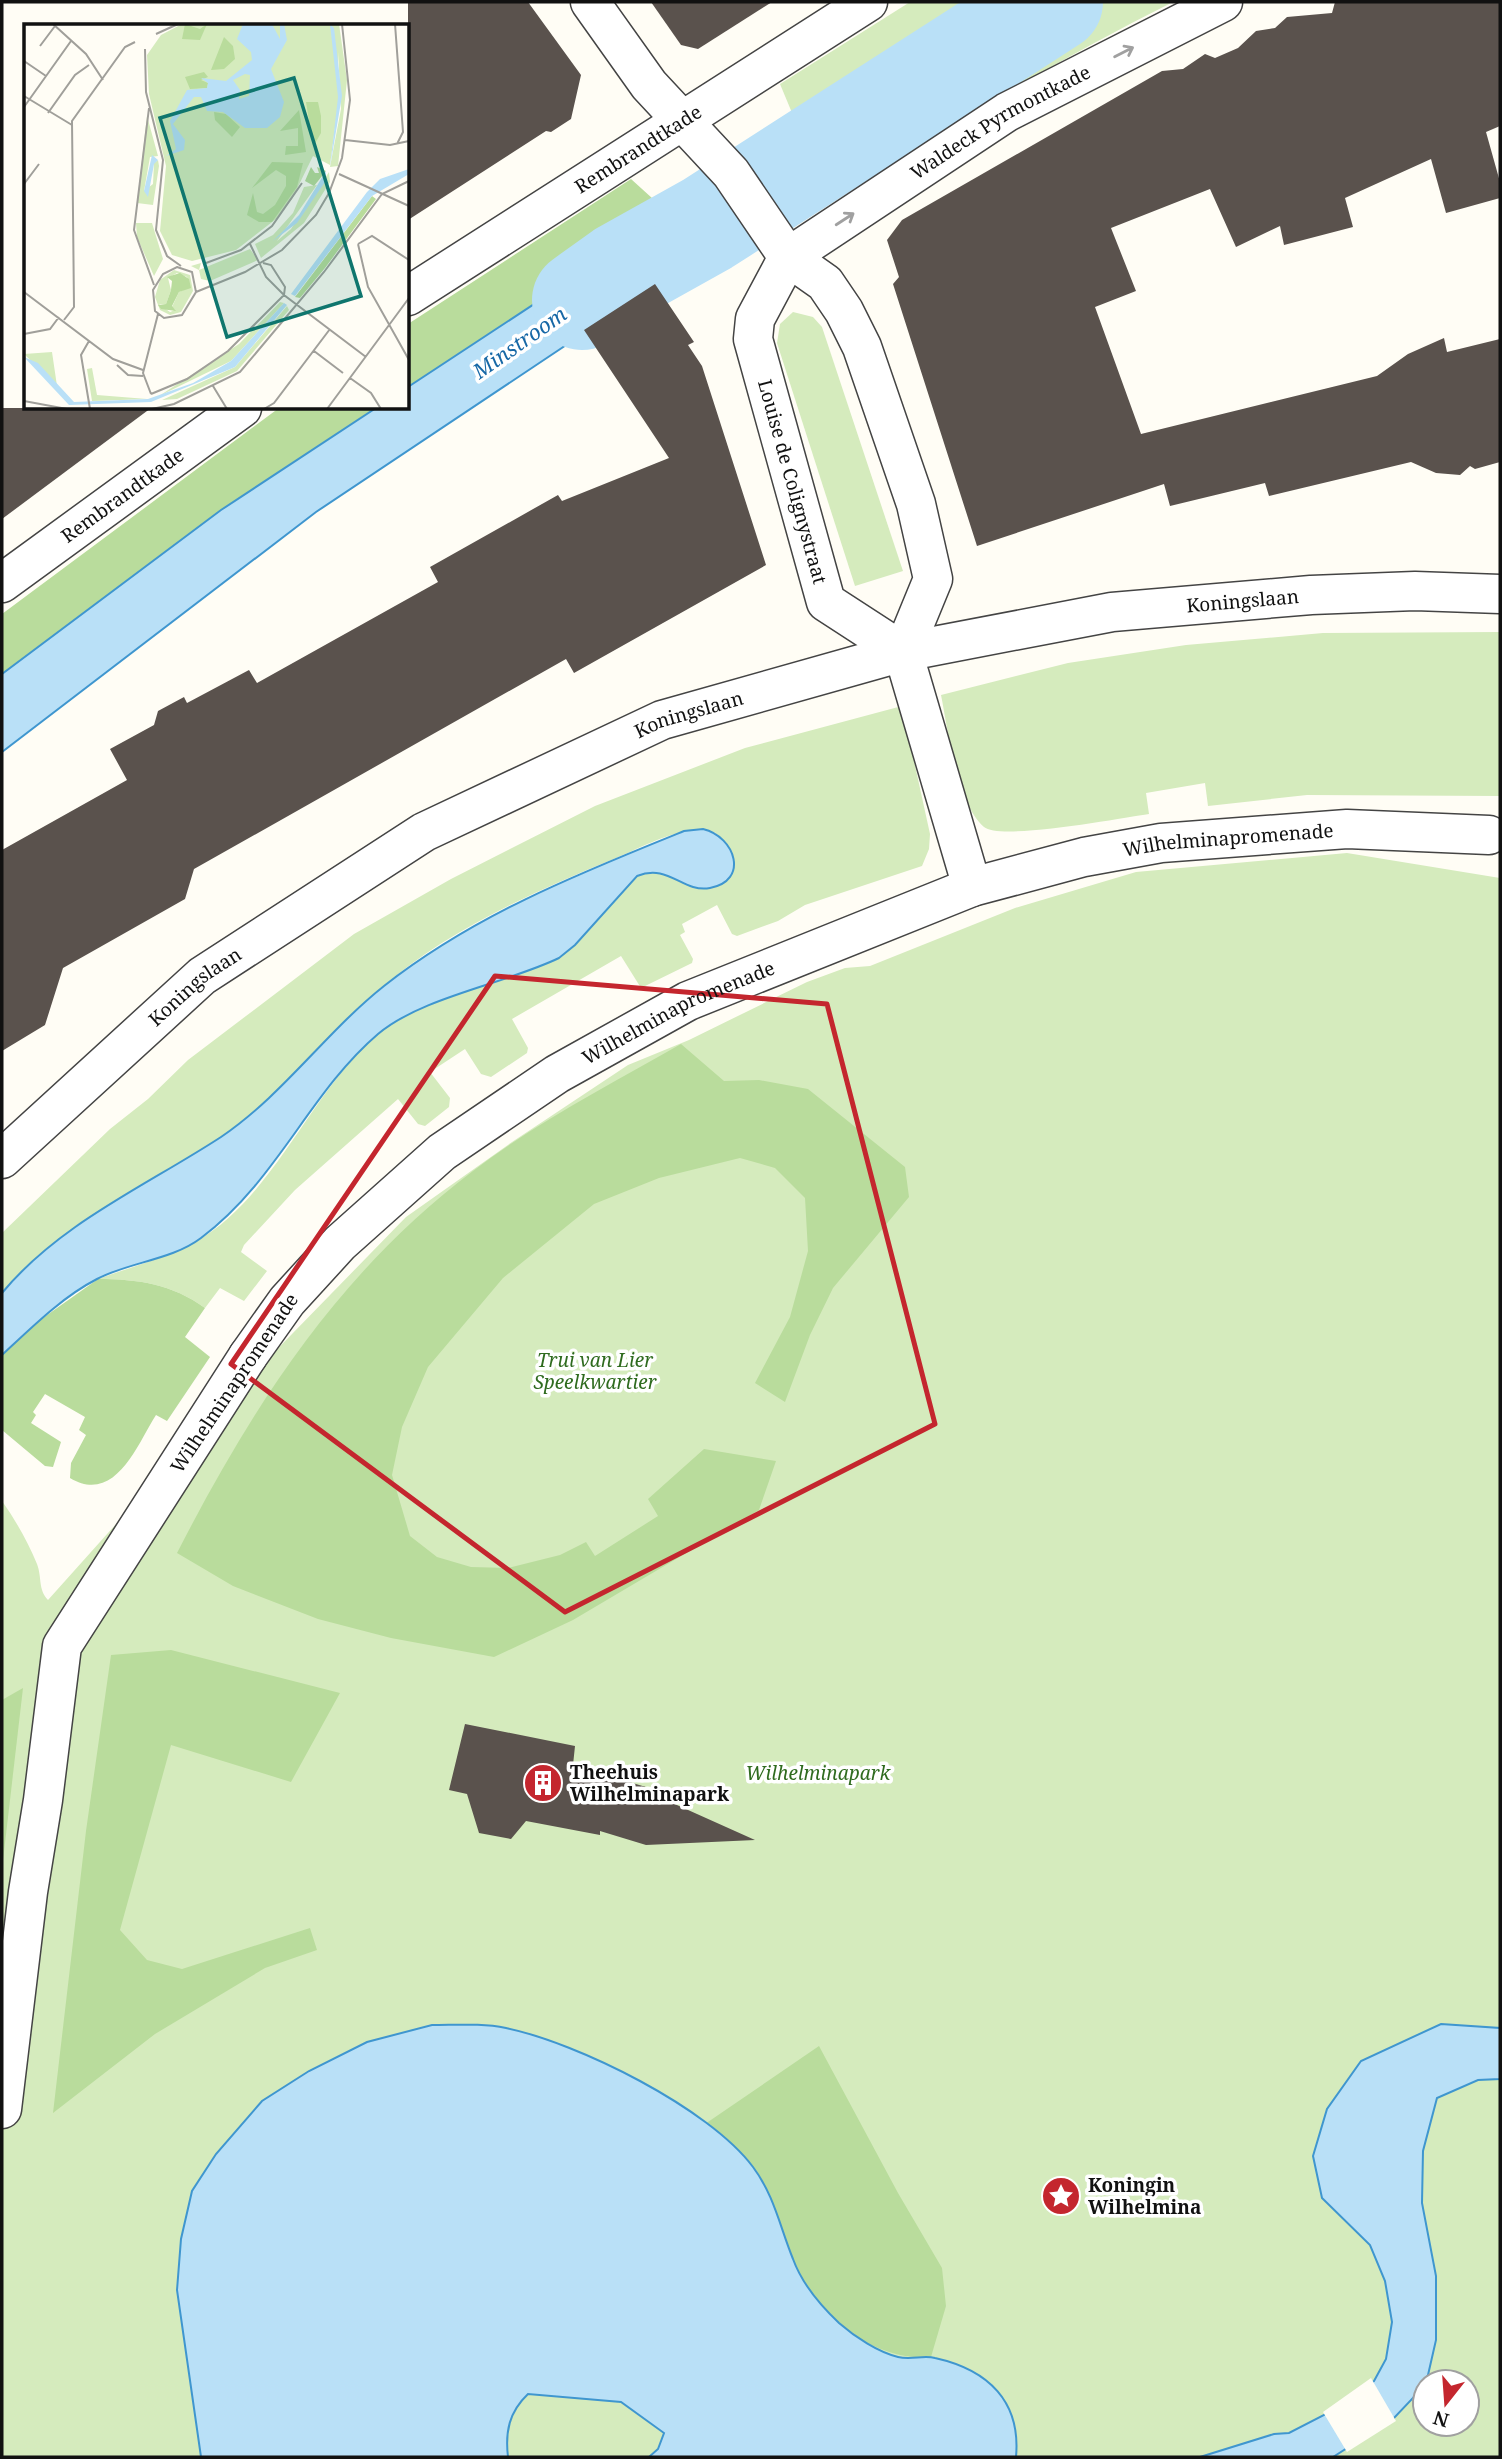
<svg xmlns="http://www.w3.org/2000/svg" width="1502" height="2459" viewBox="0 0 1502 2459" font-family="'Noto Serif',serif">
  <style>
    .green { fill: #d5ebbd; fill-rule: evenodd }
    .forest { fill: #b9dc9c }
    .water { fill: #b9e0f7; stroke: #3f96cf; stroke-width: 2 }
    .pier { fill: #fffdf5 }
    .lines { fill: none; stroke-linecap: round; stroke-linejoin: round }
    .river { stroke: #b9e0f7; stroke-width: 100 }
    .building { fill: #5a524d }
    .pedestrian-casing { stroke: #444; stroke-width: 41 }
    .minor-casing { stroke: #444; stroke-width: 41 }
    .pedestrian { stroke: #fff; stroke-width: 38 }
    .minor { stroke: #fff; stroke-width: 38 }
    .oneway { stroke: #a0a0a0 }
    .marked { fill: none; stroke: #c4262e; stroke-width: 5; stroke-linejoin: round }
    .labels { text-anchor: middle; stroke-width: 7; stroke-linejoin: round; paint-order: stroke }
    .street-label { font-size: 19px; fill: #111; stroke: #fff }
    .park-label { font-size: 19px; font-style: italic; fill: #2f6b1f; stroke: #fff }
    .poi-label { font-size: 19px; font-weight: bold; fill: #111; stroke: #fff; text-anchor: start }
    .water-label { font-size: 21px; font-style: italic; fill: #1768a6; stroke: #fff }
    .inset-road { fill: none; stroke: #a09f9a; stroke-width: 2 }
    .view { fill: #0f766e; fill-opacity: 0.15; stroke: #0f766e; stroke-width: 3.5 }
    .inset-edge { fill: none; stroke: #111; stroke-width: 3.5 }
  </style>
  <rect width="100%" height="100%" fill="#fffdf5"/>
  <!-- green -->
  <g class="green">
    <polygon points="910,2 1004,2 791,142 787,136 789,126 795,120 780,84"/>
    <path d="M1090,2H1173C1099,39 1027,80 956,121C918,142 873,163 843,195L834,181L827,184L813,178L849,159Z"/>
    <polygon points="793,312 813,317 822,327 903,571 855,586 777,343 780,324"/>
    <path d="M1500,632V796L1307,795L1208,806L1205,783L1146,793L1149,814C1121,818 1000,841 984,827C957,804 948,730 941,695L1068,663L1186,645L1323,633Z"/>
    <path d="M902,706L930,834L929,849L922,866L805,905L778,921L737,936L732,934L717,905L682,924L685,932L680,935L693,959L692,963L641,988L621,956L512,1019L528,1048L527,1053L491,1077L481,1074L465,1049L430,1072L450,1098L449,1107L425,1126L418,1124L398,1099L295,1190L244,1245L241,1252L267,1271L244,1301L220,1288L205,1308C172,1284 138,1279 98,1279C130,1267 167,1258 197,1241C274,1197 311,1091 378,1034C422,997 505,984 559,958L575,945L637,876C660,867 676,879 696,888L716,833C681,824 648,845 616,858C535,891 447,930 380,989C327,1037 281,1096 221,1137C146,1186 60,1223 2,1293V1233L110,1129L148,1099L188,1060L354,934L451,879L595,806L745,748Z"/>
    <path d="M1347,853L1500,878V2457H2V1501C16,1521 28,1542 37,1564C42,1577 38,1590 48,1600L219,1409L406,1217L512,1142L628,1065L689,1040L807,982L845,968L870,966L1015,908L1136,872ZM1425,2382H1467V2424H1425Z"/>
  </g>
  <!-- forest -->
  <g class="forest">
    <polygon points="631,179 663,208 670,204 680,208 408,387 408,324"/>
    <polygon points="279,408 376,408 221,510 2,674 2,614"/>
    <path d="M681,1044L724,1081L759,1080L808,1089L905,1167L909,1197L833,1288L810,1335L785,1402L755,1383L790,1317L808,1251L805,1198L775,1168L740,1158L659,1178L594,1204L503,1278L428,1367L402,1427L392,1475L410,1536L437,1557L471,1567L508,1568L560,1555L586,1542L595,1556L658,1516L648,1499L704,1449L776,1461L759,1510L573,1620L494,1657L391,1638L318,1619L233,1586L177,1553C253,1405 338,1273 473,1171C537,1122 611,1084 681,1044Z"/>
    <path d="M98,1279C138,1279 172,1284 205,1308L185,1337L210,1357L167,1421L156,1415C137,1445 115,1505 70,1478L71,1463L86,1435L79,1430L85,1417L45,1394L33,1412L36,1415L31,1423L61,1442L53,1467L45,1466L2,1430V1355L33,1325Z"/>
    <polygon points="171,1650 340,1693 291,1782 171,1745 120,1930 147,1960 182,1969 310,1928 317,1950 265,1968 155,2034 53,2113 86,1831 111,1655"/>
    <polygon points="23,1688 2,1869 2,1700"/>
    <path d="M819,2046L898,2193L942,2268L946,2306L931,2357C872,2362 813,2313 792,2259C780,2227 774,2194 753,2166C740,2149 722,2136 705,2124Z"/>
  </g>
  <!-- water -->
  <g class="water">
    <polygon points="1004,2 1090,2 849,159 813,178 791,142"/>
    <polygon points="680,208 710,249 316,512 2,752 2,674 221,510 376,408 408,408 408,387"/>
    <path d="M703,829C736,837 749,881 710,888C682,893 669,863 637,876L575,945L559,958C505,984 422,997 378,1034C309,1093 278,1180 201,1238C172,1260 129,1262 97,1279C62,1297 31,1328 2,1355V1293C60,1223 146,1186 221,1137C283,1095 326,1032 384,986C474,915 580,873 684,831Z"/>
    <polygon points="1441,2024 1500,2028 1500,2079 1478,2080 1437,2098 1423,2151 1422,2203 1436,2276 1436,2340 1428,2375 1413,2398 1394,2418 1333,2457 1200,2457 1274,2434 1289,2433 1328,2413 1374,2381 1386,2359 1392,2322 1385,2281 1370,2245 1322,2198 1313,2156 1327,2109 1361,2061"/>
    <path d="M432,2025C457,2025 482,2023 506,2028C578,2043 709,2108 753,2167C774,2195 780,2227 793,2259C802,2284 820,2305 839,2323C855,2337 878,2352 898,2357C911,2360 924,2355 935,2358C989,2370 1021,2402 1016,2457H649L658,2449L664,2433L621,2402L528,2394C509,2412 505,2432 508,2457H201L177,2290L181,2239L192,2191L216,2154L262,2101L309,2071L367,2042Z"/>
  </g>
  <!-- pier -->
  <g class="pier">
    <polygon points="793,137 820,178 811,181 796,159 788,143"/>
    <polygon points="681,204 713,247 707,254 676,207"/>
    <polygon points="1371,2378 1396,2421 1347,2452 1323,2412"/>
  </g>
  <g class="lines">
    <!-- river -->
    <polyline class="river" points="582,300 621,272 707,224 1053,2"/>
  </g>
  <!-- building -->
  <g class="building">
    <polygon points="408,2 528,2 581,75 571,119 551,132 546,131 408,220"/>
    <polygon points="651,2 772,2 698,49 681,45"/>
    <polygon points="1335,2 1500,2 1500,126 1486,132 1500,182 1500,198 1446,213 1431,159 1345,198 1353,227 1284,245 1280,226 1236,247 1210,189 1111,228 1136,291 1095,307 1141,434 1377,376 1408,354 1444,338 1447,352 1500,339 1500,462 1475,469 1470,466 1460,475 1436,473 1411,462 1269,496 1265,483 1170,506 1164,484 977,546 893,284 899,277 887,240 902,220 1162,71 1183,69 1205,54 1215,58 1238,48 1256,31 1275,28 1287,17 1332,13"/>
    <polygon points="655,284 694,342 688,345 702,366 766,565 574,673 566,659 194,869 185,899 63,968 45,1025 2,1051 2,850 127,780 110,749 154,725 158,711 184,697 187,703 249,670 257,683 438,582 430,567 558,495 562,501 669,458 584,330"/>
    <polygon points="2,408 151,408 2,519"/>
    <polygon points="465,1724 575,1746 573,1765 669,1794 668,1801 755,1840 646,1845 600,1831 600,1835 526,1821 511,1839 479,1833 467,1794 449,1790"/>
  </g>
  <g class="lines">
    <defs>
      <polyline id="pedestrian" points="2,2109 28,1892 43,1800 62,1646 248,1356"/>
      <g id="minor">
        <path id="s1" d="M590,2L649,85L731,173L788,257L755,319L753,339L826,602L903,652"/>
        <path id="s2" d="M408,296L868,2"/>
        <path id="s3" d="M2,583L242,408"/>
        <path id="s4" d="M903,652L933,579L916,504L862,347L844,311L825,283L788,257L1007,112L1223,2"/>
        <polyline points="903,652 972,887"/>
        <path id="s5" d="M2,1159L202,976L424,832L662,720L903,652L1112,612L1311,595L1415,591L1500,594"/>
        <path id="s6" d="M248,1356L287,1301L340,1243L442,1152L557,1074L688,1001L972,887L1084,857L1161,843L1347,829L1489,835"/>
      </g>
    </defs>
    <!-- pedestrian casing -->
    <use href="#pedestrian" class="pedestrian-casing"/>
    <!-- minor casing -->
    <use href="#minor" class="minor-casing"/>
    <!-- pedestrian -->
    <use href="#pedestrian" class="pedestrian"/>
    <!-- minor -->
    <use href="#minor" class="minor"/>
  </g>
  <!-- one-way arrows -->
  <defs><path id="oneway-shaft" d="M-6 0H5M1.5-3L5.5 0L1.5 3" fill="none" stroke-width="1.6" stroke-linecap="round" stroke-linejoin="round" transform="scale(1.75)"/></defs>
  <g class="oneway">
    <use href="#oneway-shaft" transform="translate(1124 52) rotate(-27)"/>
    <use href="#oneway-shaft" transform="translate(845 219) rotate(-33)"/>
  </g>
  <!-- marked area -->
  <path class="marked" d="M495,976L827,1004L935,1424L565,1612L231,1364Z"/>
  <!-- icons -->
  <defs>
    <symbol id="building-disc" viewBox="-11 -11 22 22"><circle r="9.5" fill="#c4262e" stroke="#fff"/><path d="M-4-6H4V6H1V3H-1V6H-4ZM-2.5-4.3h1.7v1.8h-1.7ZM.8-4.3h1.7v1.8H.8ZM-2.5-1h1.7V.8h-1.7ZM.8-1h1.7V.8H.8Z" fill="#fff"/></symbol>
    <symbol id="sight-disc" viewBox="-11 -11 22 22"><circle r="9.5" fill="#c4262e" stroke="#fff"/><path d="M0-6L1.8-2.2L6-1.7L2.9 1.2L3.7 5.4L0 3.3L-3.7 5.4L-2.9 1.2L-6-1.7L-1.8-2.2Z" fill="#fff"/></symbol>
  </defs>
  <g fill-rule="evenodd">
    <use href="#building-disc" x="521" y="1761" width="44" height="44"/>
    <use href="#sight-disc" x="1039" y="2174" width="44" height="44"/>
  </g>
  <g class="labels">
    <!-- street labels -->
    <g class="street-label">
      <text dy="7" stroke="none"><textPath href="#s4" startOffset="693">Waldeck Pyrmontkade</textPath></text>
      <text dy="7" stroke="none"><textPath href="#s2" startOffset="273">Rembrandtkade</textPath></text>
      <text dy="7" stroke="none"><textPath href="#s1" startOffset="562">Louise de Colignystraat</textPath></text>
      <text dy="7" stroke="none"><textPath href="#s3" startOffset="149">Rembrandtkade</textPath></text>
      <text dy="7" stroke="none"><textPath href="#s5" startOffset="1393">Koningslaan</textPath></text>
      <text dy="7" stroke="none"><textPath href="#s5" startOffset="826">Koningslaan</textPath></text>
      <text dy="7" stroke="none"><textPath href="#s6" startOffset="1139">Wilhelminapromenade</textPath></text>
      <text dy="7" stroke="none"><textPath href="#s5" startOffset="259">Koningslaan</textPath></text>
      <text dy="7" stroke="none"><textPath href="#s6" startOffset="558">Wilhelminapromenade</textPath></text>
      <text transform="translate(234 1383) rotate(-56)" y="7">Wilhelminapromenade</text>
    </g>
    <!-- park labels -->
    <g class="park-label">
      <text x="595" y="1367">Trui van Lier<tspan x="595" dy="22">Speelkwartier</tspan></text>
      <text x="818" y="1780">Wilhelminapark</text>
    </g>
    <!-- poi labels -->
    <g class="poi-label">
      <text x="570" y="1779">Theehuis<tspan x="570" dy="22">Wilhelminapark</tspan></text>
      <text x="1088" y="2192">Koningin<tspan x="1088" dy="22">Wilhelmina</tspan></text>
    </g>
    <!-- water labels -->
    <g class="water-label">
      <text transform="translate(520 343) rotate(-35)" y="7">Minstroom</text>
    </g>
  </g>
  <!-- overview -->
  <g transform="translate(24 24)">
    <rect width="385" height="385" fill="#fffdf5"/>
    <path d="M158,0H315L323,56L314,142L306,143L317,85L314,28V81L306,141L289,132L268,175L252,195L212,226L168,237L148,231L136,207L142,142L125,70L123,31L137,11ZM123,92L134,132L126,133L120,167L129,160L130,139L134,136L135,142L129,181L113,179ZM305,148L306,158L280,199L237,234L231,220L249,211L269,189L280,163L293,161L253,217L267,205ZM112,199H128L139,235L130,252L113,213ZM226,225L234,236L186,257L177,255L175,246L167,242L177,239L175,246ZM150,246L166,251L169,267L157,288L146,291L136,286L131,273L136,256ZM153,249L163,253L166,263L155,268L148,283L151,286L146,288L135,280H142L147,266L144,254ZM256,278L260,279L207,337L135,372L215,320ZM263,282L265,286L213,347L153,375L138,376L211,343ZM28,328L33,362L0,330ZM68,344L73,371L123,375L68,377L63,345Z" fill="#d5ebbd" fill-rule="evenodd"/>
    <path d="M161,0L176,5L183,0L176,16L158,15ZM200,13L209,22L211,35L200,45L187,46ZM180,48L184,53L177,56L184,59L183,64L166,65L161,53ZM282,78H294L297,92V109L289,123ZM275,86L282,128L261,131L262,122H274V104L256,107ZM190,88L202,90L216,103L208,113L191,96ZM248,138L279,139L273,163L248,198H235L223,191L229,169L233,188L239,190L251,181L262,162V152L252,146L228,164ZM287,143L291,149H295L293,143L302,147L290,162L281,157ZM348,172L352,175L301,244L276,274L271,273ZM156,249L165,255L167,264L155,268L148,282L152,287L137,285L134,281L142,280L147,266L148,257L143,253Z" fill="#b9dc9c"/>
    <path d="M219,0H248L256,15V0H260L263,16L247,45L260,78L256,93L243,104H221L199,88L183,87L177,73H170L149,100L161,116L160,126L142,132L152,125L146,97L163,66L183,64L184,59L177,54L202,57L228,36L227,28L213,15ZM221,50L226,51L225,72L215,75L216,66L209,56ZM306,0L310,4L318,72L306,143L314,73ZM128,131L134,136L130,140L124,173L120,167ZM385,145V150L348,172L271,272L267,270L343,168L356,155ZM302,147L301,158L273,199L249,217L275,191ZM260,279L263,281L211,343L127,378L45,381L0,333L14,339L50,378L124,375L169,359L207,337Z" fill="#b9e0f7" fill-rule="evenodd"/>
    <path class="inset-road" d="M29,0L62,30L79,56M371,0L379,108L373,120M132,10L154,0M16,22L31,2M121,25L122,68L139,136L132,206L143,232L157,242M0,37L22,52M0,72L48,101M0,83L47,17M125,84L110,206L130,261M24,89L51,51L65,41M321,116L366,121L385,117M315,150L385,182M0,160L15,140M334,220L344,263L385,336M334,220L348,212L385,236M182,239L217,226L248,202L278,159M239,239L247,241L261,263L260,271L342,333M153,243L168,248L172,268L158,291L140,294L131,287L129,266L139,250ZM0,268L89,335L119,346M172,268L221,248L258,226L292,191L305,169L318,134L326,76L318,0M40,296L50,283L48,97L101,23L111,18M0,310L26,305L35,293M65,317L57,331L66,385M290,327L319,349M93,341L104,351L119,352M326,354L347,369L357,385M189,362L203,385M127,370L163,355L204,327L260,271L242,253L226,220M127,370L119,349L134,290M0,377L43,385M128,385L150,380L216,348L300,248L358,170L385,157M240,385L250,379L306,305M303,385L385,274"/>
    <path class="view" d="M270,54L337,272L203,313L136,94Z"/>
    <rect width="385" height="385" class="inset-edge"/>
  </g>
  <!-- border -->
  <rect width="1502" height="2459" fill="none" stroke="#111111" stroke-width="7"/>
  <!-- north arrow -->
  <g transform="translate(1446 2403) rotate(197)"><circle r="33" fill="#ffffff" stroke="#a0a0a0" stroke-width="2"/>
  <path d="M0-5L12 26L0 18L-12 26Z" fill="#c4262e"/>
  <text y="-10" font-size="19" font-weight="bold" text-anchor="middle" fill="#111111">N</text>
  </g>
</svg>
